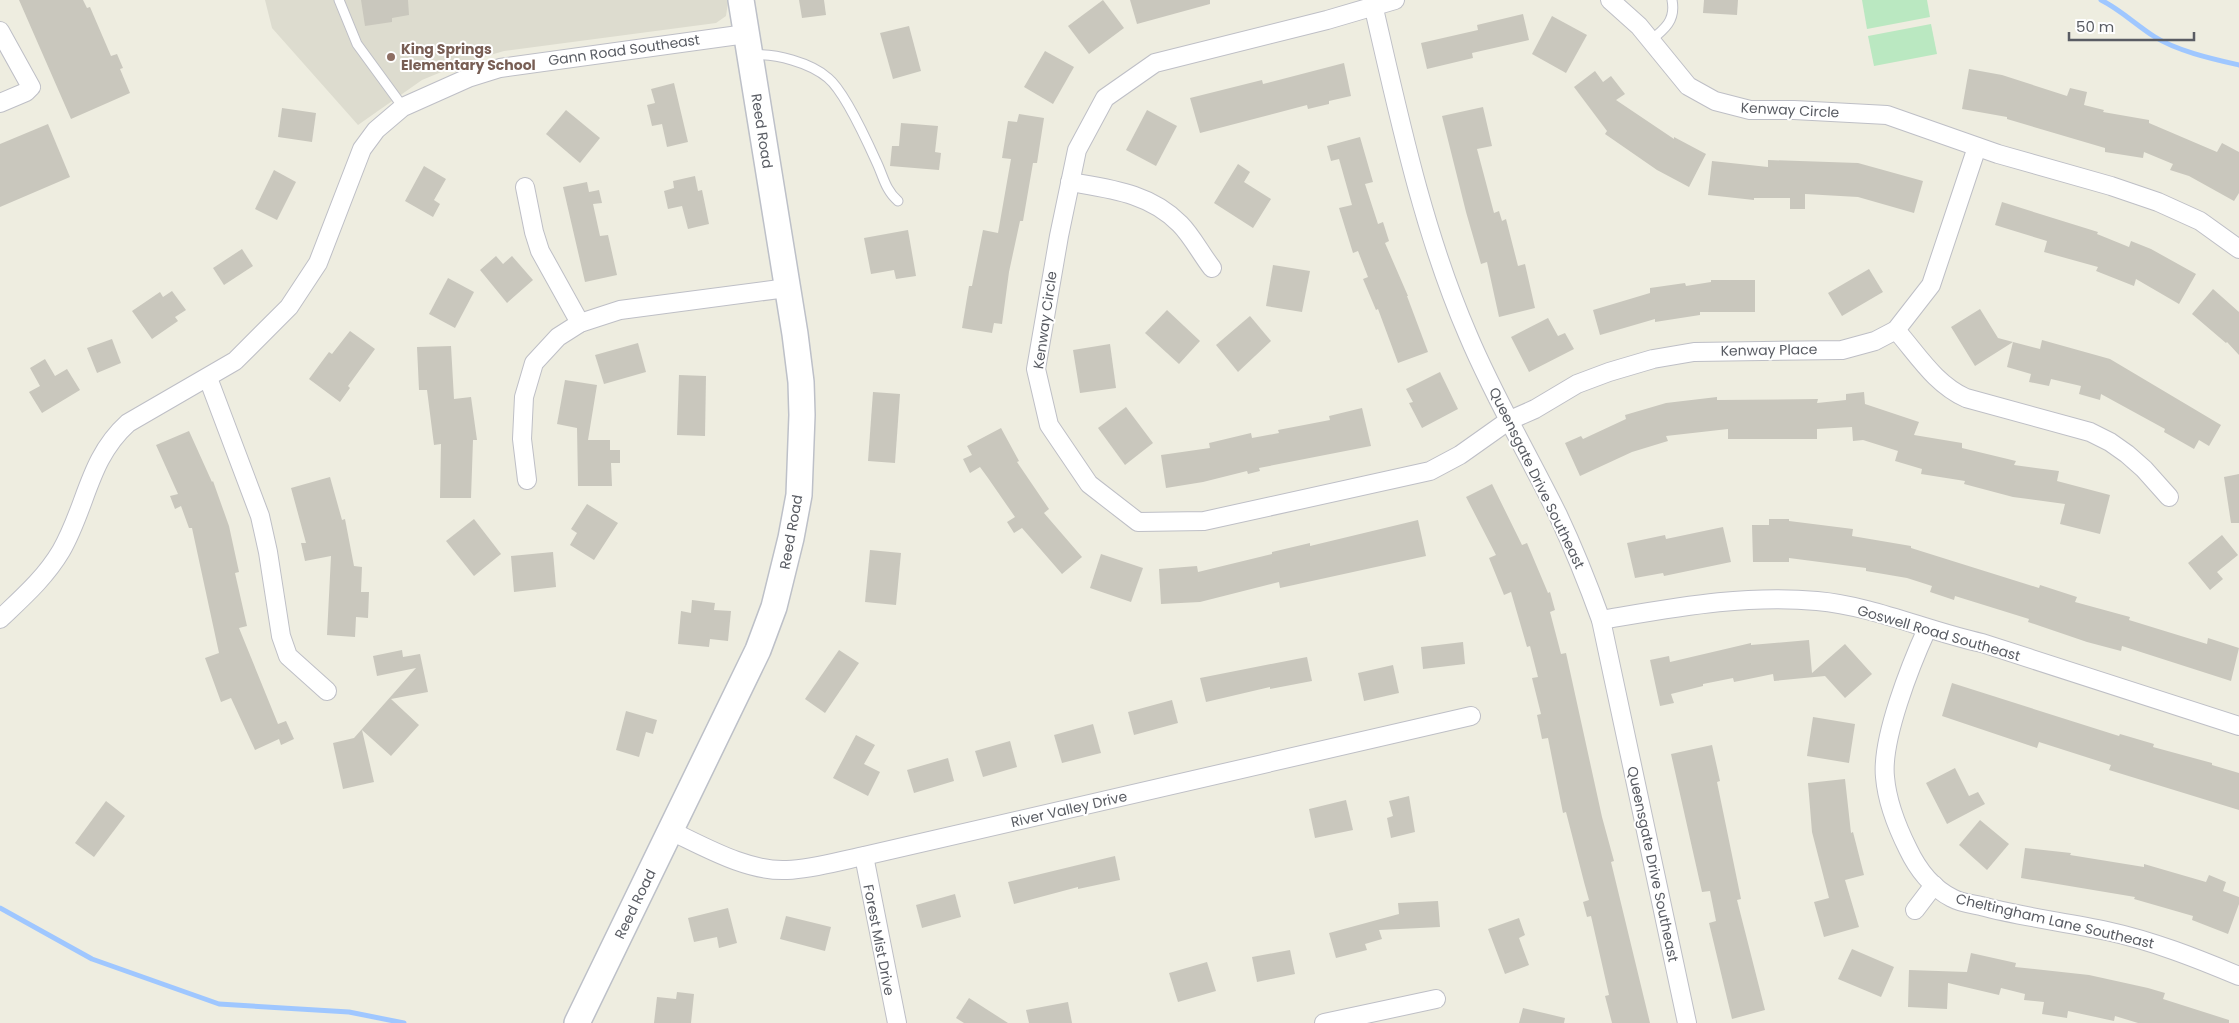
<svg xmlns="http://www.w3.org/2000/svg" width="2239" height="1023" viewBox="0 0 2239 1023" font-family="Poppins,sans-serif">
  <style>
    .education { fill: #dddccf }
    .green { fill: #bae8c1 }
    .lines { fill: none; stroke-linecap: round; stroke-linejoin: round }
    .stream { stroke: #9fc7ff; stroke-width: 5 }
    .building { fill: #c9c7bd }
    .lane-casing { stroke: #bebfc6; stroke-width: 11 }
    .street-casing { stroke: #bebfc6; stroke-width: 20 }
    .secondary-casing { stroke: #bdc0c8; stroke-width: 28 }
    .lane { stroke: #fff; stroke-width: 9 }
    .street { stroke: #fff; stroke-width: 18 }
    .secondary { stroke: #fff; stroke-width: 25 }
    .education-dot { fill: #8d6e63; stroke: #fff; stroke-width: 2 }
    .labels { text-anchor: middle; stroke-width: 4; stroke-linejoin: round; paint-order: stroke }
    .education-label { font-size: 14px; font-weight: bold; fill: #785e54; stroke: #fff; text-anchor: start }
    .street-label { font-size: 14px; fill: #595c63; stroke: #fff }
  </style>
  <rect width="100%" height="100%" fill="#eeede0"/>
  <!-- education -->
  <polygon class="education" points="265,0 728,0 728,3 726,16 716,23 504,51 463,63 422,80 358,125 272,28"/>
  <!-- green -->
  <g class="green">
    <polygon points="1862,0 1927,0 1930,17 1867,29"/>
    <polygon points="1931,24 1937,54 1874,66 1868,36"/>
  </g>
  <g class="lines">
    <!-- stream -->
    <g class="stream">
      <path d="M2101,0C2121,10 2136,25 2155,37C2177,51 2213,59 2239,65"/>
      <polyline points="0,908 92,959 219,1004 349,1012 404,1023"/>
    </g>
  </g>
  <!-- building -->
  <g class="building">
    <polygon points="19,0 83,0 87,8 90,7 111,56 117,54 123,68 120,69 130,93 71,119"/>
    <polygon points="361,0 408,0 409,15 392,18 392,22 365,26"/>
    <polygon points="799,0 824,0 826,15 802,18"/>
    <polygon points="1103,0 1124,28 1089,54 1068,26"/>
    <polygon points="1130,0 1210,0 1210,4 1137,24"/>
    <polygon points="1704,0 1738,0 1737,15 1703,13"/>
    <polygon points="1523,14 1529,40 1472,53 1473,58 1427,69 1421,43 1478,30 1477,25"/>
    <polygon points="1552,16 1587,35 1566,73 1532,54"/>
    <polygon points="909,26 921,71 893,79 880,33"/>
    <polygon points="1045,51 1074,67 1053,104 1024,87"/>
    <polygon points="1344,63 1351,96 1329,101 1329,104 1308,109 1307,105 1200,133 1190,98 1262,80 1263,84"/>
    <polygon points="1969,69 2002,75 2067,96 2070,88 2087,92 2084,105 2104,110 2103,112 2149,120 2149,123 2217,152 2222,143 2239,152 2239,193 2234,201 2189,176 2170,170 2173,164 2144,152 2143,158 2105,152 2105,148 2007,119 2007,117 1962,109"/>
    <polygon points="1595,71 1603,82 1611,76 1625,94 1616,100 1674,139 1674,137 1706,154 1689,187 1657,170 1605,134 1607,131 1574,87"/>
    <polygon points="674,83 688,142 667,147 662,124 652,126 647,105 655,103 651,89"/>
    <polygon points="1483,107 1492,146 1477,149 1494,213 1499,211 1502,221 1506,219 1518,266 1525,264 1535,308 1499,317 1487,262 1481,264 1466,212 1442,116"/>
    <polygon points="282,108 316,113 312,142 278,137"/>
    <polygon points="566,110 600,138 580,163 546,134"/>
    <polygon points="1147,110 1177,126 1156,166 1126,150"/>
    <polygon points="1019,114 1044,118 1037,163 1033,163 1023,221 1020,221 1009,272 1002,324 994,323 992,333 962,328 969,286 972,286 983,230 998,233 1011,159 1002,158 1008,121 1017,122"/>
    <polygon points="901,123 938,126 935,152 941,153 939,170 890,166 892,146 899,146"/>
    <polygon points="48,124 70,177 0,207 0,144"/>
    <polygon points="1360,137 1373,182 1365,184 1378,224 1383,222 1389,241 1385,243 1408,296 1407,296 1428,352 1398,363 1378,309 1376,310 1363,279 1368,277 1358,251 1353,253 1339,208 1352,205 1339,159 1331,161 1327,146"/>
    <polygon points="1768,160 1858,163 1923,181 1914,213 1858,197 1805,194 1805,209 1790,209 1790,198 1754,198 1754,200 1708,195 1712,161 1768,167"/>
    <polygon points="1238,164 1250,172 1244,182 1271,199 1253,228 1214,203"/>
    <polygon points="424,166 446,179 434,200 440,204 433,217 405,201"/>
    <polygon points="274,170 296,182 277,220 255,209"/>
    <polygon points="695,176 698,191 702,190 709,224 688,229 682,206 668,209 664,191 674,188 673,181"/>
    <polygon points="587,182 589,192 599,190 602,203 593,204 600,236 608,235 617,275 585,282 563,187"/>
    <polygon points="2002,202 2098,232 2097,234 2129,247 2131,241 2151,249 2196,274 2179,304 2136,279 2134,286 2096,271 2098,267 2044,252 2047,241 1995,225"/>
    <polygon points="908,230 916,276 896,279 894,270 871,274 864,238"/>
    <polygon points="242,249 253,266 224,285 213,268"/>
    <polygon points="496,256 503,264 512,256 533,280 507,303 480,270"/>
    <polygon points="1273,265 1310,271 1302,312 1266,306"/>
    <polygon points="1869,269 1883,292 1842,316 1828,293"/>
    <polygon points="448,278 474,292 455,328 429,314"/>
    <polygon points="1711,280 1755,280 1755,312 1700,312 1700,315 1655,322 1655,319 1600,335 1593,310 1650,293 1650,288 1685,283 1686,286 1711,282"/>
    <polygon points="2213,289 2239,312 2239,355 2227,342 2226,343 2192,314"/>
    <polygon points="172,291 186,310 175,317 178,321 152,339 132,311 160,292 163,297"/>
    <polygon points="1980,309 1998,338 2013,342 1975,366 1951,327"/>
    <polygon points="1167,310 1200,341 1179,364 1145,333"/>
    <polygon points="1250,316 1271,341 1238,372 1216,345"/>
    <polygon points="1548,318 1558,336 1565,333 1574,349 1529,372 1511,337"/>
    <polygon points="350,331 375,349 348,386 350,388 340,402 309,379 329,352 332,354"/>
    <polygon points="112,339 121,363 97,373 87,348"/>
    <polygon points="2042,340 2110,359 2221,425 2209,446 2199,440 2194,449 2164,432 2165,429 2101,394 2100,400 2079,394 2081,386 2051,379 2049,386 2029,382 2031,374 2007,367 2013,342 2040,349"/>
    <polygon points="638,343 646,372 604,384 595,355"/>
    <polygon points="1110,344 1116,388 1080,393 1073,350"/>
    <polygon points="451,346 454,399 471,397 477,440 473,440 471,498 440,498 441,444 434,445 427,390 419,390 417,347"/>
    <polygon points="45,359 55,376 67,369 80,390 42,413 29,392 40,386 30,368"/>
    <polygon points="1440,372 1458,409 1422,428 1409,403 1413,402 1406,389"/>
    <polygon points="679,375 706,376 705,436 677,435"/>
    <polygon points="565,380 597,385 588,440 610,440 610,450 620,450 620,463 611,463 612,486 578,486 577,428 557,424"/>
    <polygon points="873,392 900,394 895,463 868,461"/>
    <polygon points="1864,392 1865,404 1919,422 1914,435 1962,443 1962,448 2016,461 2014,465 2059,471 2057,481 2110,495 2100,534 2060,524 2065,504 2013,497 1964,484 1965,481 1921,474 1922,469 1895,461 1898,451 1863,440 1853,441 1852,427 1817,429 1817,439 1728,439 1728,429 1666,436 1668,441 1632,452 1580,476 1565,443 1581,436 1583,439 1626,419 1625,415 1666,403 1717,397 1717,400 1818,399 1817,403 1846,400 1846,394"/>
    <polygon points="1126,407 1153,443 1125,465 1098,428"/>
    <polygon points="1362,408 1371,446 1259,468 1260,471 1248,474 1247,471 1203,482 1166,488 1161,455 1210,448 1209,443 1251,433 1252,438 1279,433 1278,430 1330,420 1329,416"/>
    <polygon points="1001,428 1019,461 1017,462 1049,509 1044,513 1082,557 1062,574 1022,528 1014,533 1007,522 1015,517 988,478 980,467 970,473 963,459 972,455 967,446"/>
    <polygon points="189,431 212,482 213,481 229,526 239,572 235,573 247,626 239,628 278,724 286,721 294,739 281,745 279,739 255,750 231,698 221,702 205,658 219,653 192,528 189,528 181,506 175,509 170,496 178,494 156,445"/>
    <polygon points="2239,474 2239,523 2231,523 2224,477"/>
    <polygon points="330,477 342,520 345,519 354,566 362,567 361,592 369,592 368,618 356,617 355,637 327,635 331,556 305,561 301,543 306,543 291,488"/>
    <polygon points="1492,484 1522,545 1527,543 1548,593 1550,592 1555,610 1550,612 1561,654 1566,653 1602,817 1614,861 1611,862 1650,1023 1612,1023 1605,996 1609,995 1591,916 1587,917 1583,902 1589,900 1584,882 1566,812 1563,813 1548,738 1542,739 1537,715 1541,714 1532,678 1538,677 1530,646 1527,647 1511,592 1504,595 1489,558 1496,555 1466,497"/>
    <polygon points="587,504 618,523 594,560 570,545 577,533 571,529"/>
    <polygon points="474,519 501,554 474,576 446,541"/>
    <polygon points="1769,519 1789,519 1789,521 1853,529 1852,536 1911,546 1911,548 2039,588 2040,585 2077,597 2075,602 2130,617 2129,620 2207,644 2208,638 2239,648 2231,681 2122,646 2121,651 2087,642 2028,622 2029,619 1955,596 1954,600 1930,592 1932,586 1907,578 1866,571 1866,568 1789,558 1789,562 1753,562 1752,525 1769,525"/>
    <polygon points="1418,520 1426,556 1280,588 1279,582 1200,602 1161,604 1159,569 1197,566 1198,572 1272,554 1272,552 1310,543 1310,546"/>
    <polygon points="1723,527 1731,562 1664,576 1663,573 1635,578 1627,543 1665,535 1666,539"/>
    <polygon points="2222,535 2238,555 2217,572 2223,579 2210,590 2188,563"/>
    <polygon points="870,550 901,553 896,605 865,602"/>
    <polygon points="553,552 556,587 514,592 511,556"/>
    <polygon points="1101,554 1143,568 1131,602 1090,588"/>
    <polygon points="692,600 715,603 714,610 731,611 728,641 710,639 709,647 678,644 681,611 691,613"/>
    <polygon points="1809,640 1812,673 1845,644 1872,674 1845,698 1825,676 1774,681 1773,674 1734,682 1733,678 1703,684 1703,686 1671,694 1674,703 1660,706 1650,660 1669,656 1670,662 1751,643 1751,645"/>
    <polygon points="1463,642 1465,664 1423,669 1421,647"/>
    <polygon points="402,650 403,657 420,654 428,692 391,699 419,725 391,756 362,730 374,782 343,789 333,743 354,738 416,668 377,676 373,656"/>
    <polygon points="839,650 859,663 825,713 805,699"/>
    <polygon points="1307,657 1312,681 1270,689 1270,687 1206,702 1200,678"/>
    <polygon points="1393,665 1399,693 1364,701 1358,673"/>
    <polygon points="1952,683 2119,736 2120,734 2154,744 2153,747 2212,763 2212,765 2239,773 2239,810 2109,770 2111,765 2039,742 2037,748 1942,716"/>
    <polygon points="1172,700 1178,723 1134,735 1128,712"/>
    <polygon points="626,711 657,720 653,734 646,732 639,757 616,750"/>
    <polygon points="1813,717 1855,724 1849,763 1807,756"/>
    <polygon points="1093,724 1101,753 1062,763 1054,735"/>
    <polygon points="856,735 875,745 864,764 880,772 868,796 833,778"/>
    <polygon points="1010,741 1017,767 983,777 975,751"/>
    <polygon points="1712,745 1720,781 1717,782 1741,899 1737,900 1765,1010 1732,1019 1709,923 1716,921 1710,891 1702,892 1671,754"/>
    <polygon points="948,758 954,781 914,793 907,770"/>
    <polygon points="1955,768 1969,796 1978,792 1985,804 1947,824 1926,783"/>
    <polygon points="1845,779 1851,833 1853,832 1864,875 1845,880 1859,927 1824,937 1814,902 1829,898 1812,832 1808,783"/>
    <polygon points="1409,796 1415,832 1391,838 1387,818 1393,816 1389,801"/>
    <polygon points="1346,800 1353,830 1315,838 1309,809"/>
    <polygon points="106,801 125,816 94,857 75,843"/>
    <polygon points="1980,820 2009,844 1987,870 1959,845"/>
    <polygon points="2025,848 2071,853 2070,855 2144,867 2144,864 2206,882 2209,875 2226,882 2223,891 2239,897 2239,904 2228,934 2192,920 2193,916 2134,899 2135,897 2021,878"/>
    <polygon points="1115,856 1120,880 1078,889 1078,887 1014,904 1008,882"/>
    <polygon points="955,894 961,917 922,928 916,905"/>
    <polygon points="1438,901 1440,927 1379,930 1382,939 1365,944 1367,950 1336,958 1329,933 1399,914 1398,903"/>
    <polygon points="728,908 737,943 719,948 717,937 694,942 688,918"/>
    <polygon points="786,916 831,927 825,951 780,939"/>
    <polygon points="1519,918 1525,935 1519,938 1529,965 1505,974 1488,929"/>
    <polygon points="1852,949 1894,967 1881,997 1838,979"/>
    <polygon points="1290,950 1295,974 1257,982 1252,957"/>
    <polygon points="1971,953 2016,963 2015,967 2089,975 2148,988 2165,993 2163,999 2229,1020 2229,1023 2138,1023 2115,1016 2114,1021 2068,1011 2067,1018 2042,1014 2044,1002 2024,1000 2025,994 2001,988 1999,995 1948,983 1947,1009 1908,1007 1909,970 1967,972"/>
    <polygon points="1207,962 1216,991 1178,1002 1169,973"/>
    <polygon points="677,992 694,994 691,1023 654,1023 657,997 676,999"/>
    <polygon points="969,998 1008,1023 964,1023 956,1018"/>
    <polygon points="1068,1002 1072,1023 1029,1023 1026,1010"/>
    <polygon points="1523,1008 1565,1018 1564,1023 1519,1023"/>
  </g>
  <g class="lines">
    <defs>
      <g id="lane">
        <polyline points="339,0 357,44 403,107"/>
        <path d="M1650,41C1665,29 1676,20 1672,0"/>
        <path d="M753,55C775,53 811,63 828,78C844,91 867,141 876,161C883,175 885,190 898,201"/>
      </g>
      <g id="street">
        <path d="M1372,0C1398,112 1422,229 1468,335C1494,397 1528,454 1558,515C1574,549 1588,584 1601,620L1687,1023"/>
        <polyline points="1395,0 1327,20 1155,63 1105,98 1077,150 1059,236 1036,369 1049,425 1089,484 1138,522 1204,521 1430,471 1460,455 1508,421 1535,409 1577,384 1609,372 1653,359 1694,352 1842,350 1875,341 1896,330 1931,285 1977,147"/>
        <polyline points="1610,0 1639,26 1688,86 1715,101 1750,110 1794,110 1887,115 1998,154 2111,186 2158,202 2200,221 2239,249"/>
        <polyline points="0,31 31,87 26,92 0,103"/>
        <path d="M1070,182C1110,189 1150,193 1180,224C1192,236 1201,254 1212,268"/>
        <polyline points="525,187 534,232 540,251 580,323"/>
        <path d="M1896,330C1918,355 1935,384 1966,398L2090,432L2110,442L2127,454L2144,469L2169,497"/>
        <polyline points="208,378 260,516 268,552 281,636 288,656 327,691"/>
        <polyline points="527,480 522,439 524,397 534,363 558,337 580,323 620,310 787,288"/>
        <path d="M0,619C22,598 45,578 61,551C87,506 88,459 128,423L235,361L289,307L318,263L362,149L376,130L403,107L468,78L500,68L746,34"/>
        <path d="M1601,620C1673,608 1744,594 1817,601C1873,606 1927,631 1982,643L2239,726"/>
        <path d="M1927,629C1911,664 1881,739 1885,777C1887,801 1897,827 1908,849C1917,868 1932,888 1952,898C1961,903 1972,904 1981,906C2022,917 2065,922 2107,931C2153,941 2196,958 2239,976"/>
        <path d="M671,831C705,847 748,872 787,870C813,869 839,861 864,856L1471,716"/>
        <polyline points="864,856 897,1023"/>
        <polyline points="1915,910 1934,885"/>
        <polyline points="1324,1023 1436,999"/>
      </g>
      <polyline id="secondary" points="577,1023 758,650 774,607 791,538 799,495 802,415 801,382 795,334 741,0"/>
    </defs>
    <!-- lane casing -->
    <use href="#lane" class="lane-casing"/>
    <!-- street casing -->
    <use href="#street" class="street-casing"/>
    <!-- secondary casing -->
    <use href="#secondary" class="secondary-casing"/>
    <!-- lane -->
    <use href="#lane" class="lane"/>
    <!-- street -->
    <use href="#street" class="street"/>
    <!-- secondary -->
    <use href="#secondary" class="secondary"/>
  </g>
  <!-- markers -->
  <circle class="education-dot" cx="391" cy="57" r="5"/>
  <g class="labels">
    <!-- education labels -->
    <g class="education-label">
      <text x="401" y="54">King Springs<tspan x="401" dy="16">Elementary School</tspan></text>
    </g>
    <!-- street labels -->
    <g class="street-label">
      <text transform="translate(624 50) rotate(-8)" y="5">Gann Road Southeast</text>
      <text transform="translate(1790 110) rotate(3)" y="5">Kenway Circle</text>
      <text transform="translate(762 131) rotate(81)" y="5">Reed Road</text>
      <text transform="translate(1045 320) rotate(-82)" y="5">Kenway Circle</text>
      <text transform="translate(1769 350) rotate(-1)" y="5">Kenway Place</text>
      <text transform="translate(1537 478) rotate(64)" y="5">Queensgate Drive Southeast</text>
      <text transform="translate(791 532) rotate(-80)" y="5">Reed Road</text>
      <text transform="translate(1939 633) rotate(16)" y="5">Goswell Road Southeast</text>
      <text transform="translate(1069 809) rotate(-13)" y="5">River Valley Drive</text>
      <text transform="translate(1653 864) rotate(78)" y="5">Queensgate Drive Southeast</text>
      <text transform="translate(635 904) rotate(-64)" y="5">Reed Road</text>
      <text transform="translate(2055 921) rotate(13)" y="5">Cheltingham Lane Southeast</text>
      <text transform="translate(879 940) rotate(79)" y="5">Forest Mist Drive</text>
    </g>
  </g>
  <!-- scale -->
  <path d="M2069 32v8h125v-8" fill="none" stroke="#595c63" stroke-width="2.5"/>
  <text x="2076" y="32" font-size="15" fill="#595c63" stroke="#ffffff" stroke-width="4" paint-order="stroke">50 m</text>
</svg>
